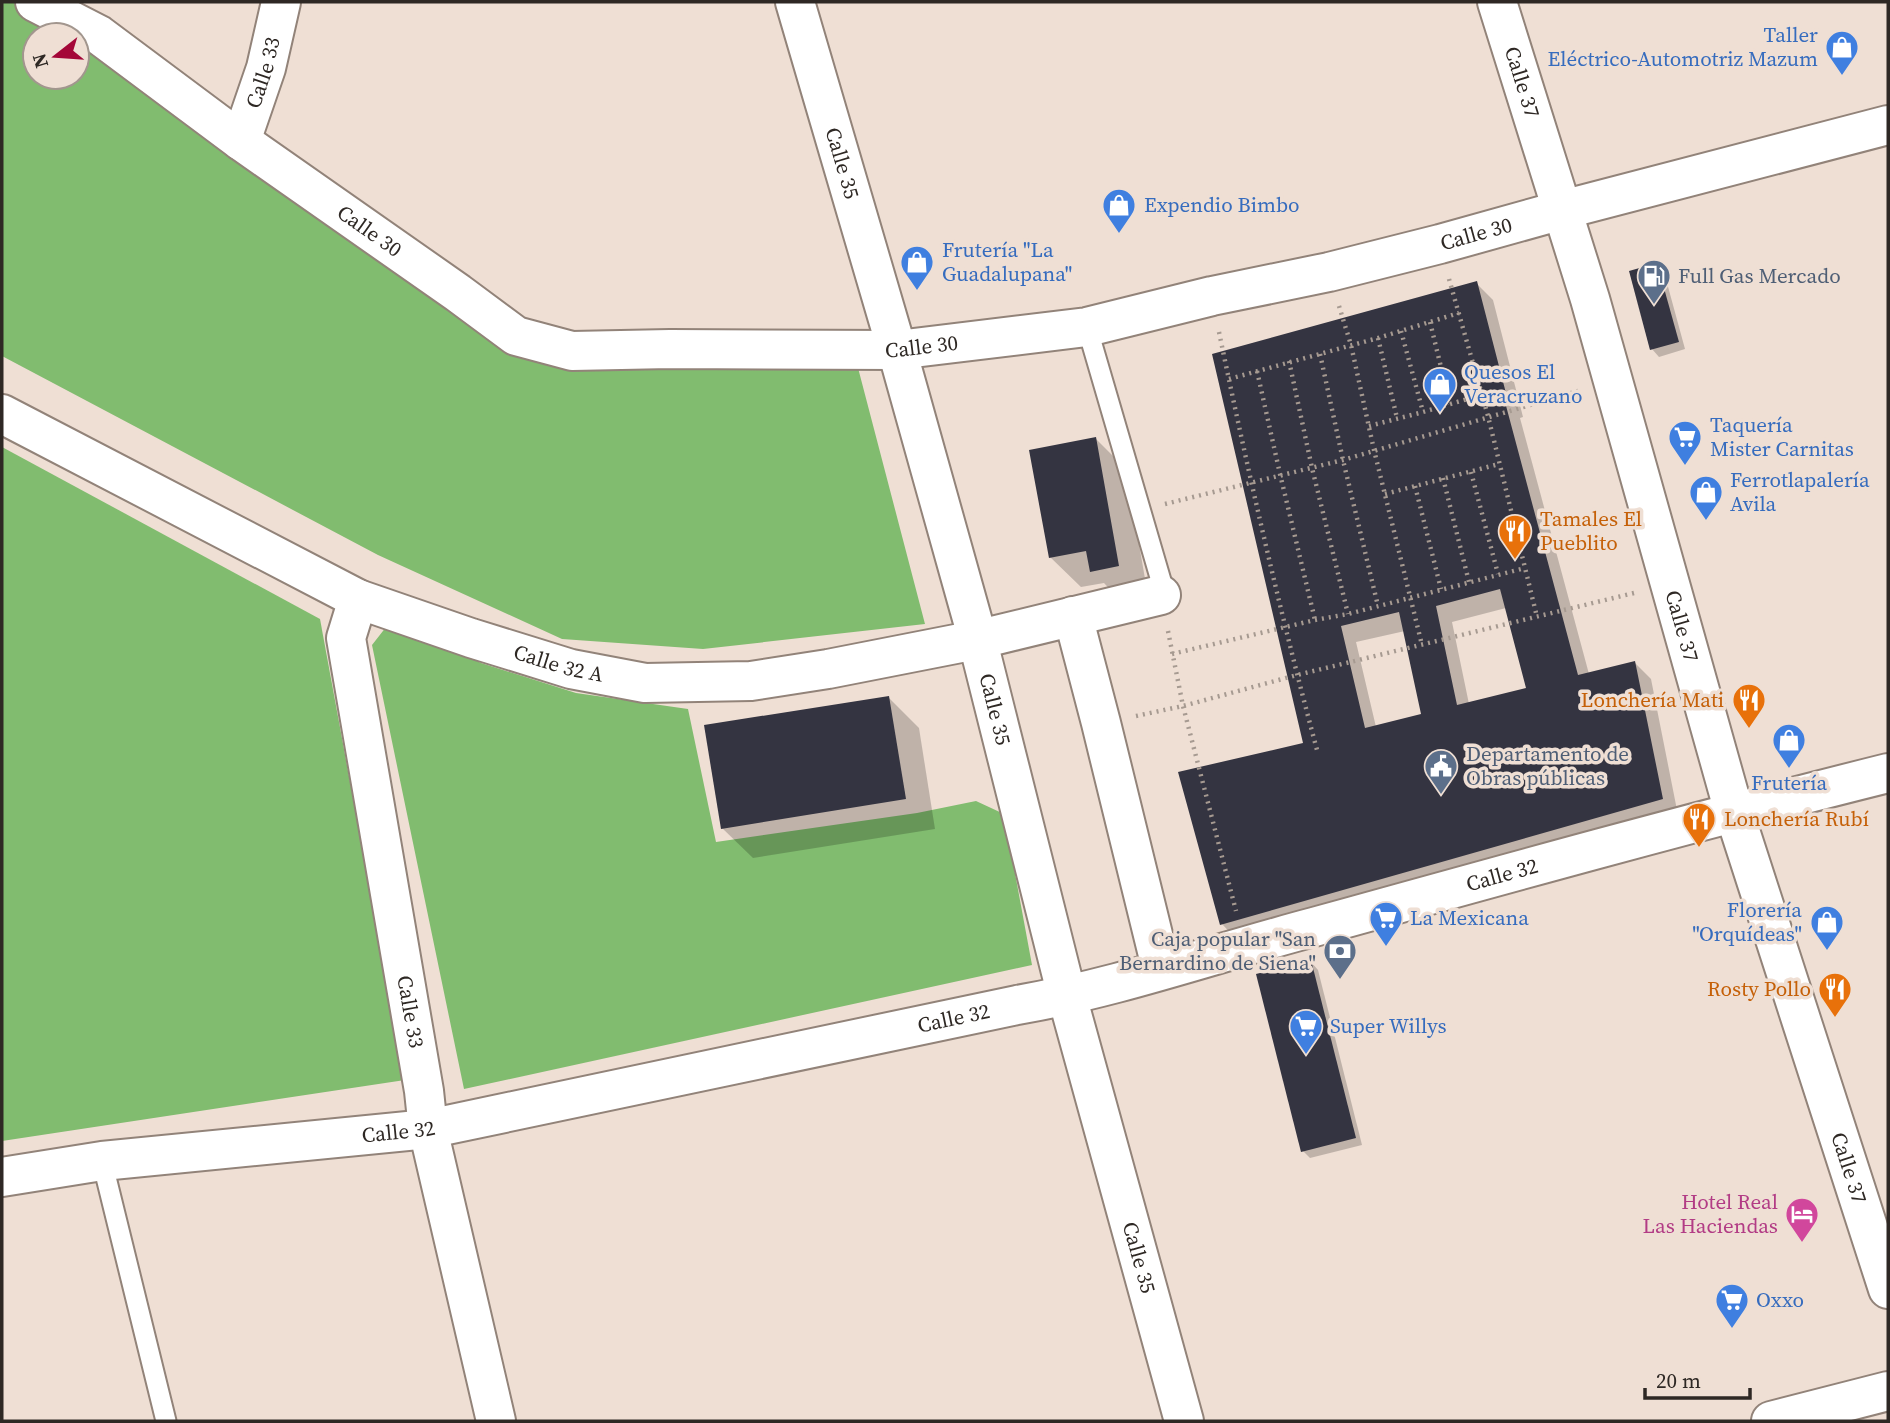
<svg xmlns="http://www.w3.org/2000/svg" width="1890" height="1423" viewBox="0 0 1890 1423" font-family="'Source Serif 4',serif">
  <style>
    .forest { fill: #81bc6f; fill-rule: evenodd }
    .shadow { fill: #0003; fill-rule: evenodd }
    .building { fill: #343441; fill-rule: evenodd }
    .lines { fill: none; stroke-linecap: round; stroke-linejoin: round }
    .lane-casing { stroke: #928379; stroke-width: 23 }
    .street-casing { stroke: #928379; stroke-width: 42 }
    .secondary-casing { stroke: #928379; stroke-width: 42 }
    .path { stroke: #a69a91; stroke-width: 4.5; stroke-dasharray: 2 5; stroke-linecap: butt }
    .lane { stroke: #fff; stroke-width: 19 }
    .street { stroke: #fff; stroke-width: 38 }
    .secondary { stroke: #fff; stroke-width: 38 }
    .labels { text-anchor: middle; stroke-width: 7; stroke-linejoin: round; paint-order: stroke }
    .shop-label { font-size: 21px; fill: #366cbe; stroke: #efdfd4; text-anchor: start }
    .street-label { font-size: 21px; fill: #2e2824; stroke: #efdfd4 }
    .service-label { font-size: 21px; fill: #4e5e75; stroke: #efdfd4; text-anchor: start }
    .food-label { font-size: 21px; fill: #c56008; stroke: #efdfd4; text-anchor: start }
    .hotel-label { font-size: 21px; fill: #b23c85; stroke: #efdfd4; text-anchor: end }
  </style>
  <rect width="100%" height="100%" fill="#efdfd4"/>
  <!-- forest -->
  <g class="forest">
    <path d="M2,2H12L119,55L503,345L857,364L925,624L703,649L562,639L378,555L2,356ZM35,35H77V77H35Z"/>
    <polygon points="2,447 320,619 405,1080 2,1141"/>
    <polygon points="390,622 408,626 481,663 576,693 688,709 716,842 917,813 976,801 1004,814 1032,965 464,1089 372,645"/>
  </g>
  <!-- shadow -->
  <g class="shadow">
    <polygon points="1656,265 1664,272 1685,349 1659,357 1652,349"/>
    <path d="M1476,283L1493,300L1523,417L1520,418L1589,674L1635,663L1651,679L1678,815L1238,941L1222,924L1305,744L1214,356ZM1506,608L1528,689L1469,704L1452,622ZM1405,631L1424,715L1376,727L1356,642Z"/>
    <polygon points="1096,439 1126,469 1148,596 1121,601 1104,583 1081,587 1050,557"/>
    <polygon points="889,698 919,728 935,829 753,858 722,828"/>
    <polygon points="1311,962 1318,970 1362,1145 1310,1158 1303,1151"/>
  </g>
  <!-- building -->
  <g class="building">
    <polygon points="1657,263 1679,342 1650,350 1629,271"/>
    <path d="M1477,281L1508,401L1505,402L1578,675L1635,661L1663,799L1220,925L1178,772L1303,743L1212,354ZM1500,589L1526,688L1457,705L1436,606ZM1399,612L1421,714L1365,728L1341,626Z"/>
    <polygon points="1096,437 1119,566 1090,572 1086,551 1049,558 1029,450"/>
    <polygon points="889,696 906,799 721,829 704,725"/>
    <polygon points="1311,960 1356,1138 1301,1152 1256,974"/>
  </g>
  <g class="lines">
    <defs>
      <g id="lane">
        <polyline points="1087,327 1164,591 1161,595"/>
        <polyline points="102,1161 166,1421"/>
      </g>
      <g id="street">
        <path id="s1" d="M35,2L99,35L241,141L458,293L516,336L572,351L670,349L897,350L1087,327L1212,296L1329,272L1440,244L1562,210L1888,125"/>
        <path id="s2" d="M795,2L897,350L973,622L1067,996L1184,1421"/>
        <path id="s3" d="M241,141L266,68L281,2"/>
        <path id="s4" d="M2,414L358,599L471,638L571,669L645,683L751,681L828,669L976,640L1161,595"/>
        <path id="s5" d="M358,599L346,638L424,1091L428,1129L496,1421"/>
        <polyline points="1073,616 1101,723 1157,951 1164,969"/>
        <path id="s6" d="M2,1177L102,1161L428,1129L1017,1005C1117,988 1215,953 1314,927C1505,874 1696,821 1888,773"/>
        <polyline points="1771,1421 1888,1391"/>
      </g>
      <g id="secondary">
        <path id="s7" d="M1497,2L1590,299L1734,812L1888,1289"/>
      </g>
    </defs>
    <!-- lane casing -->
    <use href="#lane" class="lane-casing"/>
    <!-- street casing -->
    <use href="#street" class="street-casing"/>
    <!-- secondary casing -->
    <use href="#secondary" class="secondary-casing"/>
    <!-- path -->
    <g class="path">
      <polyline points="1449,279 1488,416 1537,617"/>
      <polyline points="1339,306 1351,345 1374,450 1422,645"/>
      <polyline points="1430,322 1450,404"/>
      <polyline points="1401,331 1423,412"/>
      <path d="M1219,332C1248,472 1280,612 1317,750"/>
      <polyline points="1378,338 1397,418"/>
      <polyline points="1320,354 1343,460 1378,606"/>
      <polyline points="1289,361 1312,468 1348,614"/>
      <polyline points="1257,371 1280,474 1315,620"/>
      <polyline points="1229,379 1378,338 1459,313"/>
      <polyline points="1369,426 1423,412 1481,395"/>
      <polyline points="1471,472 1498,574"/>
      <polyline points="1443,478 1469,582"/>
      <polyline points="1415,486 1441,589"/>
      <polyline points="1385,494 1499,464"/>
      <polyline points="1165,504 1343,460 1578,391"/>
      <polyline points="1168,631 1183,706 1236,911"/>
      <polyline points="1172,654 1315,620 1348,614 1525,568"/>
      <polyline points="1136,716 1183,706 1297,675 1634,593"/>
    </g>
    <!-- lane -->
    <use href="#lane" class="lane"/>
    <!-- street -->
    <use href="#street" class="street"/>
    <!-- secondary -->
    <use href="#secondary" class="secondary"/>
  </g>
  <!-- icons -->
  <defs>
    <symbol id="shop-pin" viewBox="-11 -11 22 30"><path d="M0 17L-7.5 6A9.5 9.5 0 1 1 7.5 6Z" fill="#3f7fe0" stroke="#efdfd4"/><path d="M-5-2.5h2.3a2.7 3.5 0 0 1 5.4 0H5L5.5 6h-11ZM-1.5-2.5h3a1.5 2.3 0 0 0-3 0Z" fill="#fff"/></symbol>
    <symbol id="fuel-pin" viewBox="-11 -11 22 30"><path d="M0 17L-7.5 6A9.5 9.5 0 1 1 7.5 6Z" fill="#5c6f8a" stroke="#efdfd4"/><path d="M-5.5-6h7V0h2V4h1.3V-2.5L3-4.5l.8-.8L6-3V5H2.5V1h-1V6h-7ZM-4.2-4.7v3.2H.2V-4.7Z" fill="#fff"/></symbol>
    <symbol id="supermarket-pin" viewBox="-11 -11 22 30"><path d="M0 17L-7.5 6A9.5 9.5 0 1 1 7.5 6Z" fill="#3f7fe0" stroke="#efdfd4"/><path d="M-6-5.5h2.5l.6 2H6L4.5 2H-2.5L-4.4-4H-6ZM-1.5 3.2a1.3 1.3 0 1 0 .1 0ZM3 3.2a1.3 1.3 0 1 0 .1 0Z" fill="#fff"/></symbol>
    <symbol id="restaurant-pin" viewBox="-11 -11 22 30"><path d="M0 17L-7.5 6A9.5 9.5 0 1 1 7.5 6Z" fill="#e8710a" stroke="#efdfd4"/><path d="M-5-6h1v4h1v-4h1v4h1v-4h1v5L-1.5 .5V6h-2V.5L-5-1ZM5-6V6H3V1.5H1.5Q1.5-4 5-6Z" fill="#fff"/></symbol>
    <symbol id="civic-pin" viewBox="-11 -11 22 30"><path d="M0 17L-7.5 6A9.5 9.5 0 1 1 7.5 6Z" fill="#5c6f8a" stroke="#efdfd4"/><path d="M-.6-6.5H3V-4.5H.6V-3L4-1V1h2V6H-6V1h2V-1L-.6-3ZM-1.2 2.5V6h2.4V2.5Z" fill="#fff"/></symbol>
    <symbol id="bank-pin" viewBox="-11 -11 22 30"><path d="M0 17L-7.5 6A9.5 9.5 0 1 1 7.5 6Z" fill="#5c6f8a" stroke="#efdfd4"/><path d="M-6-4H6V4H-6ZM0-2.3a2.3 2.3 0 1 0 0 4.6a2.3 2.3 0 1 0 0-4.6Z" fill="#fff"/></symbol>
    <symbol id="hotel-pin" viewBox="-11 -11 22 30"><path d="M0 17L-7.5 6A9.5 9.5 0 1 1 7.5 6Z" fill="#d1479c" stroke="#efdfd4"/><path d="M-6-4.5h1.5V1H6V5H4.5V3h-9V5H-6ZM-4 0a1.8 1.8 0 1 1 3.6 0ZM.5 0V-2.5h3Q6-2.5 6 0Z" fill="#fff"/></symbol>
  </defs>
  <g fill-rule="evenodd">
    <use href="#shop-pin" x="1823" y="28" width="38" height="52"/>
    <use href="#shop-pin" x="1100" y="186" width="38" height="52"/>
    <use href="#shop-pin" x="898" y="243" width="38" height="52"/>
    <use href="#fuel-pin" x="1635" y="257" width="38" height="52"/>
    <use href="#shop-pin" x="1421" y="365" width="38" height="52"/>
    <use href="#supermarket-pin" x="1666" y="418" width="38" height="52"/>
    <use href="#shop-pin" x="1687" y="473" width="38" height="52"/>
    <use href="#restaurant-pin" x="1496" y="512" width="38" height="52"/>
    <use href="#restaurant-pin" x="1730" y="681" width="38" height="52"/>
    <use href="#shop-pin" x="1770" y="721" width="38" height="52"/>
    <use href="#civic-pin" x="1422" y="747" width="38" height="52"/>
    <use href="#restaurant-pin" x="1680" y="800" width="38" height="52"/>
    <use href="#supermarket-pin" x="1367" y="899" width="38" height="52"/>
    <use href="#shop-pin" x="1808" y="903" width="38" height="52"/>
    <use href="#bank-pin" x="1321" y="932" width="38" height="52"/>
    <use href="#restaurant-pin" x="1816" y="970" width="38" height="52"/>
    <use href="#supermarket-pin" x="1287" y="1007" width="38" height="52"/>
    <use href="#hotel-pin" x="1783" y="1195" width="38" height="52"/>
    <use href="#supermarket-pin" x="1713" y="1281" width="38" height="52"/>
  </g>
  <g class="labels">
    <!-- shop labels -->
    <g class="shop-label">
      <text x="1818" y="42" text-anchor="end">Taller<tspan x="1818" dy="24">Eléctrico-Automotriz Mazum</tspan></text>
      <text x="1144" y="212">Expendio Bimbo</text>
      <text x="942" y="257">Frutería "La<tspan x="942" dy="24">Guadalupana"</tspan></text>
      <text x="1464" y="379">Quesos El<tspan x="1464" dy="24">Veracruzano</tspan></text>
      <text x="1710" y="432">Taquería<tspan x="1710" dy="24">Mister Carnitas</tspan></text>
      <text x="1730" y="487">Ferrotlapalería<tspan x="1730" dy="24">Avila</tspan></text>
      <text x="1789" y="790" text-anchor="middle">Frutería</text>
      <text x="1802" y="917" text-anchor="end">Florería<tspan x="1802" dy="24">"Orquídeas"</tspan></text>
      <text x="1410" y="925">La Mexicana</text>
      <text x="1330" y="1033">Super Willys</text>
      <text x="1756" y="1307">Oxxo</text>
    </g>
    <!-- street labels -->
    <g class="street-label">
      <text dy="7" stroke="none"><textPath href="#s3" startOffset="72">Calle 33</textPath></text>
      <text dy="7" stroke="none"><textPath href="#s7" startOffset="84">Calle 37</textPath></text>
      <text dy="7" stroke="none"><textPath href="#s2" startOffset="168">Calle 35</textPath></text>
      <text dy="7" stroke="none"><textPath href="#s1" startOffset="406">Calle 30</textPath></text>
      <text dy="7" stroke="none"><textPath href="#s1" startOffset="1561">Calle 30</textPath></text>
      <text dy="7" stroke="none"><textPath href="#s1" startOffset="994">Calle 30</textPath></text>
      <text dy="7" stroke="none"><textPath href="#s7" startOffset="651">Calle 37</textPath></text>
      <text dy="7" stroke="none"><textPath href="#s4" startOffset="612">Calle 32 A</textPath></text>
      <text dy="7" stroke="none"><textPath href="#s2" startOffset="735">Calle 35</textPath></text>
      <text dy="7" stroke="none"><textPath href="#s6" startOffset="1533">Calle 32</textPath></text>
      <text dy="7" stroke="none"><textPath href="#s5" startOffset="420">Calle 33</textPath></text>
      <text dy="7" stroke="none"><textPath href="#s6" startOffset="966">Calle 32</textPath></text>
      <text dy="7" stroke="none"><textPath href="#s6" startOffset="399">Calle 32</textPath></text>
      <text dy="7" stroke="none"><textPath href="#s7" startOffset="1218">Calle 37</textPath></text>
      <text dy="7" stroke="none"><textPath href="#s2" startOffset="1302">Calle 35</textPath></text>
    </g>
    <!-- service labels -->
    <g class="service-label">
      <text x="1678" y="283">Full Gas Mercado</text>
      <text x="1466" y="761">Departamento de<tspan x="1466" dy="24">Obras públicas</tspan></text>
      <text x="1316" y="946" text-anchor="end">Caja popular "San<tspan x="1316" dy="24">Bernardino de Siena"</tspan></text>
    </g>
    <!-- food labels -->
    <g class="food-label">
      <text x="1540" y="526">Tamales El<tspan x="1540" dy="24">Pueblito</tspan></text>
      <text x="1724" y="707" text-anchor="end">Lonchería Mati</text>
      <text x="1724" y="826">Lonchería Rubí</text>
      <text x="1811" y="996" text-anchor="end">Rosty Pollo</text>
    </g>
    <!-- hotel labels -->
    <g class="hotel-label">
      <text x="1778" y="1209">Hotel Real<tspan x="1778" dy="24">Las Haciendas</tspan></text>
    </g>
  </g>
  <!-- border -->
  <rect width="1890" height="1423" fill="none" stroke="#2e2824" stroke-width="7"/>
  <!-- north arrow -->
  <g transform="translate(56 56) rotate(253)"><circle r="33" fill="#efdfd4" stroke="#a2968e" stroke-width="2"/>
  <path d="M0-5L12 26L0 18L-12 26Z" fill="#a40738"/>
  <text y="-10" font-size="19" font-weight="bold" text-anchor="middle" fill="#2e2824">N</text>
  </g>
  <!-- scale -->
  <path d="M1645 1388v10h105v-10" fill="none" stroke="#2e2824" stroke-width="3.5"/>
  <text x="1656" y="1388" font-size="21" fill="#2e2824" stroke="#efdfd4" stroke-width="5" paint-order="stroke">20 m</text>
</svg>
